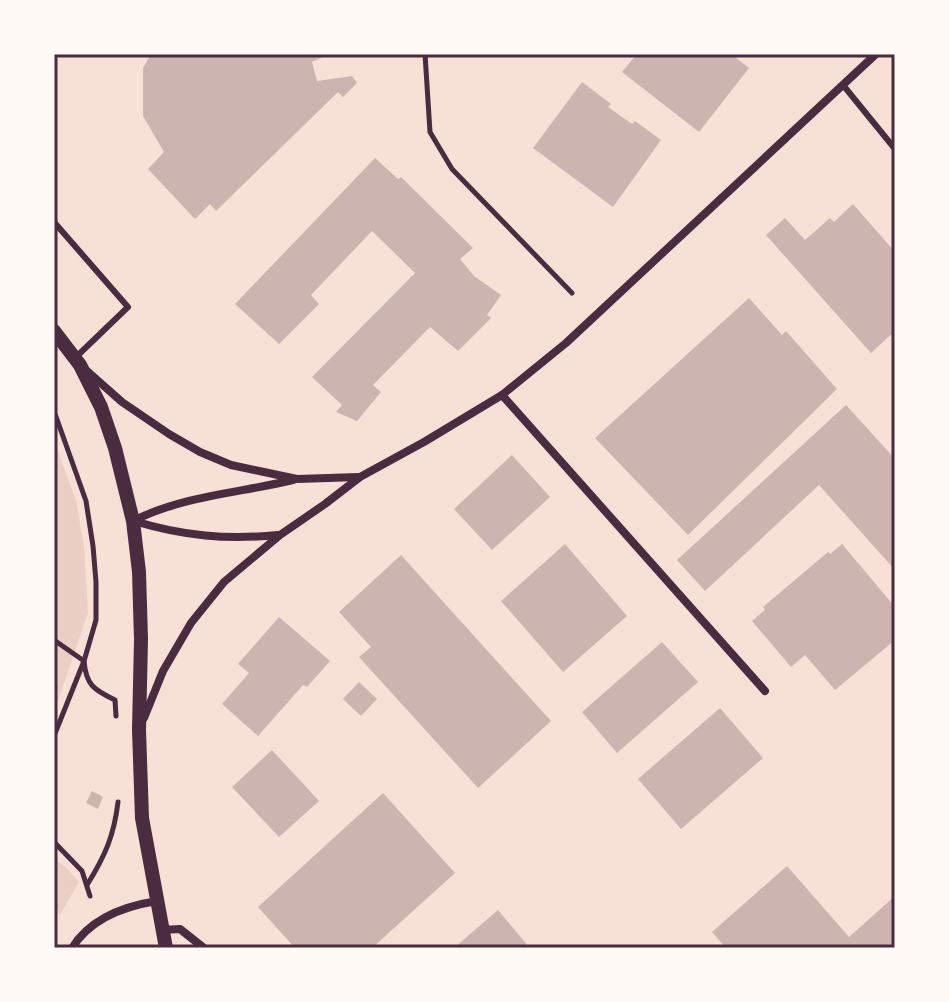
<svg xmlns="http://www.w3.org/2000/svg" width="949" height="1002" viewBox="0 0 949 1002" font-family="'Noto Sans',sans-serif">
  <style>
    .green { fill: #ebcfc5 }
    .building { fill: #ccb4b1 }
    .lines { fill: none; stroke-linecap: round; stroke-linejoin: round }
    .path { stroke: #4a2c40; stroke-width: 5 }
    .service { stroke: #4a2c40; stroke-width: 6 }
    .minor { stroke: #4a2c40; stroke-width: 8 }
    .tertiary { stroke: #4a2c40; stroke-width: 14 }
    .neatline { fill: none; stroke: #4a2c40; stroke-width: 3 }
  </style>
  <rect width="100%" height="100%" fill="#f7e1d7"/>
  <!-- green -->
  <g class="green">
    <polygon points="54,441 76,500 84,546 88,613 54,712"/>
    <polygon points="54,859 66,867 79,882 60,915 54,909"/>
  </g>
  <!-- building -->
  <g class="building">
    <polygon points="151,54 329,54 312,62 317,81 352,76 357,83 343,97 338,92 216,211 210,204 195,219 148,169 164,152 143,116 143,68"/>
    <polygon points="637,54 731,54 749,68 699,132 622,72"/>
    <polygon points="582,82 611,104 608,107 632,124 635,121 661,140 613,207 533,148"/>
    <polygon points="375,158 398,179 401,177 473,248 460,259 474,276 501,295 487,315 491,318 458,351 430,327 373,385 381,392 357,421 336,412 342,405 312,377 415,273 372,231 311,295 319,304 279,344 235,304"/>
    <polygon points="853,204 895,252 895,331 871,353 766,235 785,218 805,240 830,218 834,222"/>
    <polygon points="749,298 782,335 786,331 837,389 688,535 595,438"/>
    <polygon points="846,405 895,459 895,570 819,485 705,591 677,560"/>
    <polygon points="512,455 550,497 492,550 454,509"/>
    <polygon points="565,544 627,616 563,672 501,601"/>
    <polygon points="842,544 895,607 895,640 835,690 805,655 791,667 752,621 765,610 763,607 828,552 830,554"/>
    <polygon points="401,555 551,721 478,788 359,657 371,647 339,612"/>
    <polygon points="279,617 330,661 307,687 303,685 258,736 222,704 249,673 238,664"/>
    <polygon points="662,642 698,682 617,753 582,712"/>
    <polygon points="359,682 377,699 361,716 343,699"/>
    <polygon points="720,708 763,758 681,829 638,779"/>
    <polygon points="272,750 319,801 279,837 232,787"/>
    <polygon points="92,791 103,797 98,809 86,803"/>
    <polygon points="383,793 455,873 372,948 295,948 258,907"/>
    <polygon points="787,866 849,937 895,896 895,948 726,948 712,932"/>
    <polygon points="498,910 530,948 454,948"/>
  </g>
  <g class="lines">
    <!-- path -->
    <g class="path">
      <polyline points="425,54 430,132 452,169 572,293"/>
      <polyline points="54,411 86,501 93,546 96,582 96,620 84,661 54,736"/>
      <path d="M54,640L84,661C86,685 94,690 115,700L116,716"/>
      <polyline points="54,842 82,871 90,896"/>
      <path d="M87,885C105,856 114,836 118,802"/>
    </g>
    <!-- service -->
    <g class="service">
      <polyline points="843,85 895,149"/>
      <polyline points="54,222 128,307 75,358"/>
    </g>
    <!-- minor -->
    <g class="minor">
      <polyline points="87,371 122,402 169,434 200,452 231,465 297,479 359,477"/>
      <polyline points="502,395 765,691"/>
      <path d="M133,521C182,496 239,493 293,480"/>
      <path d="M134,521C183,536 227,540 278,535"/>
      <polyline points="144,718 163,671 191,623 224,582 280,535 325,504 360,477 424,442 502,395 566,343 876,54"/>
      <polyline points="162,930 180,929 204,948"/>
      <path d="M72,948C90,919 125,906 157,901"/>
    </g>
    <!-- tertiary -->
    <polyline class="tertiary" points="54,331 80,365 101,407 115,448 133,521 139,572 141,639 139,730 142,818 166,948"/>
  </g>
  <!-- border -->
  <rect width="949" height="1002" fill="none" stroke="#fffaf5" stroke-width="112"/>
  <rect x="56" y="56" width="837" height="890" class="neatline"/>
</svg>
